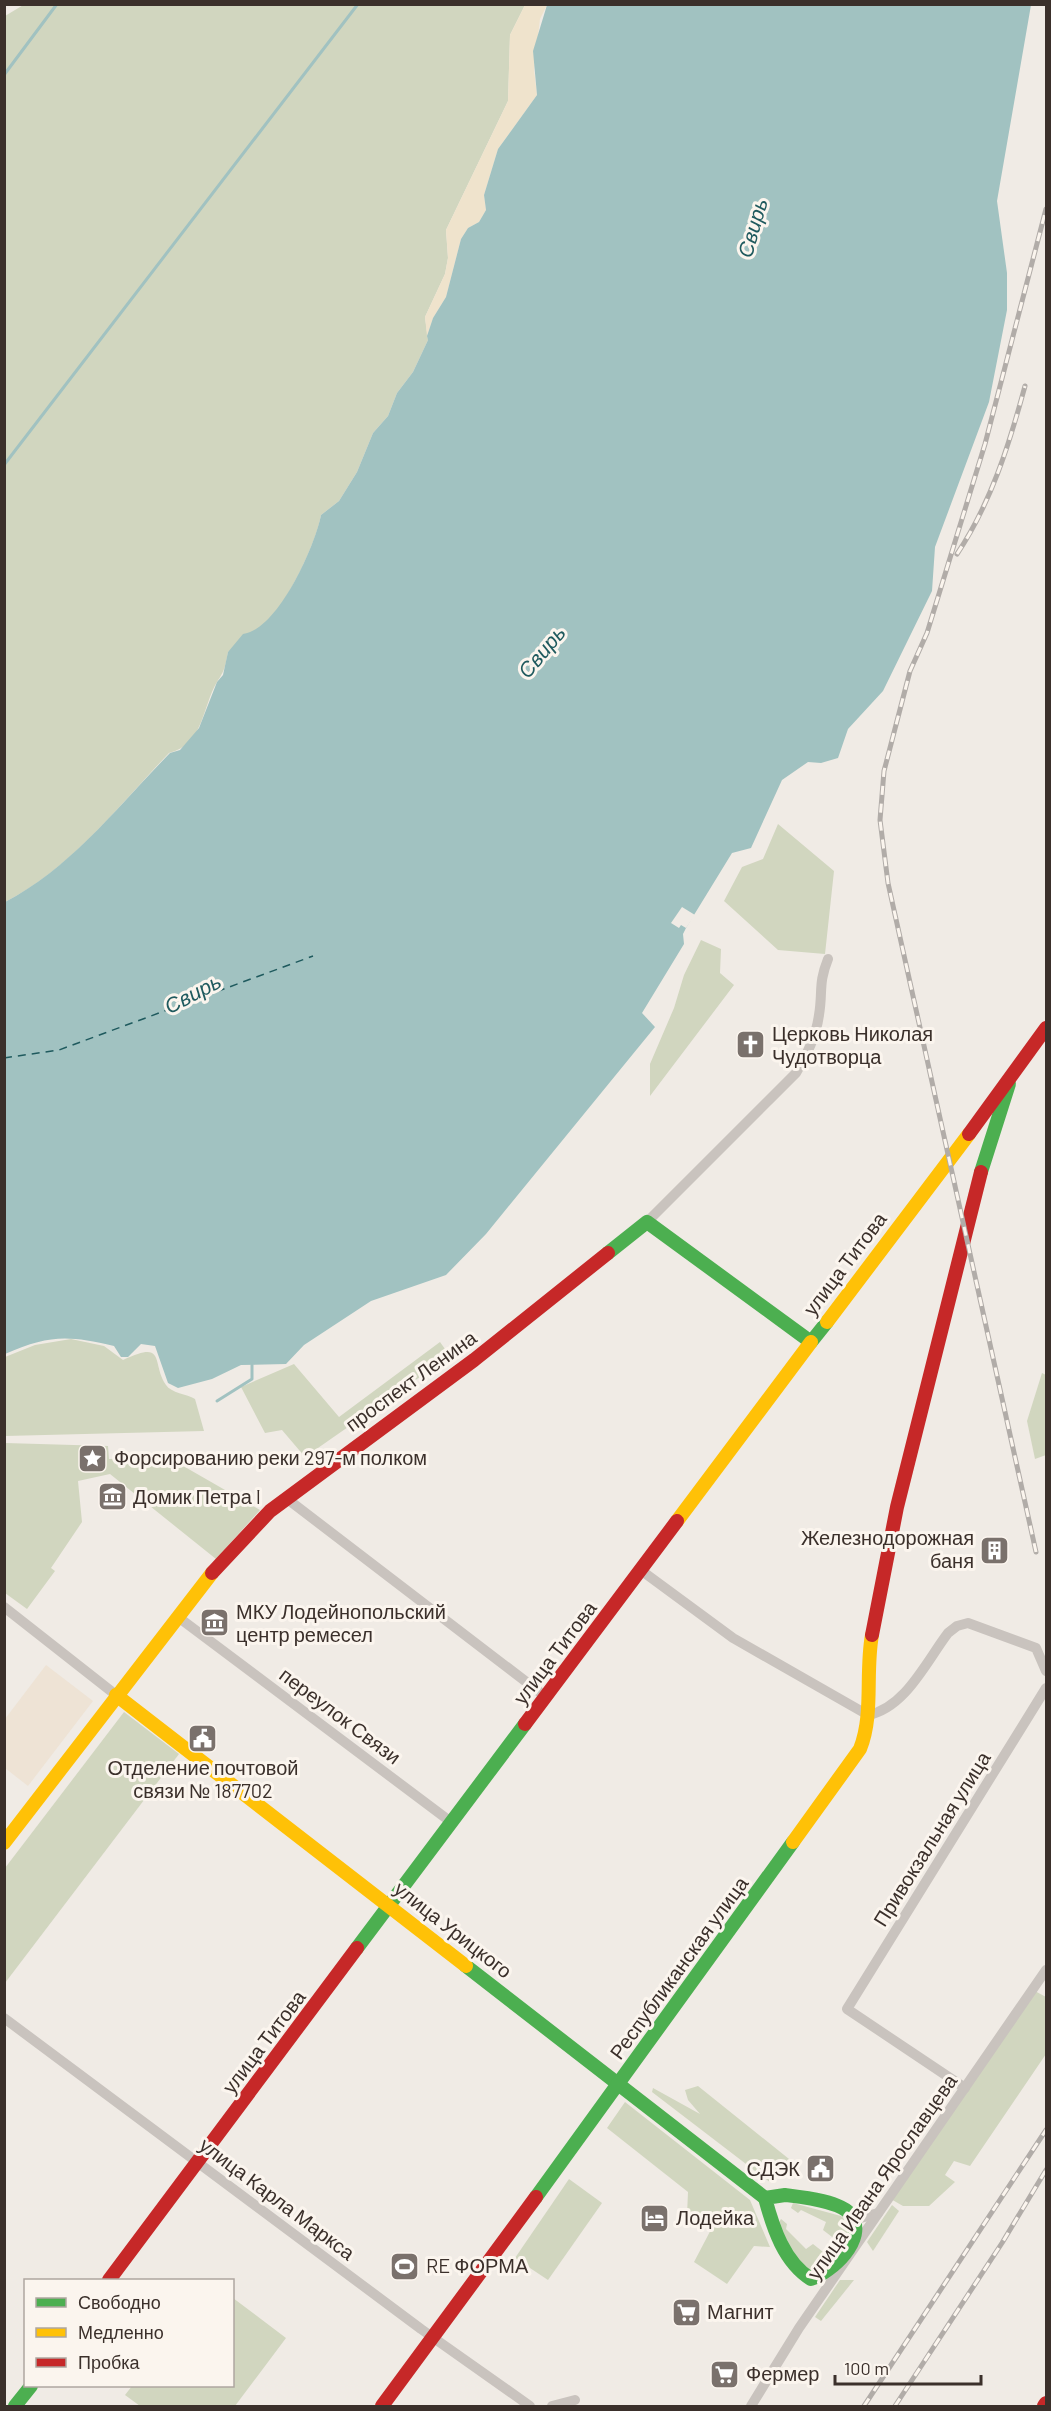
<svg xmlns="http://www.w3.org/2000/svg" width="1051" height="2411" viewBox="0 0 1051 2411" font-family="Barlow,sans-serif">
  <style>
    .green { fill: #d1d6bf }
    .sand { fill: #efe3cc }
    .plaza { fill: #eee3d5 }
    .water { fill: #a1c2c1 }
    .pier { fill: #f0ebe5 }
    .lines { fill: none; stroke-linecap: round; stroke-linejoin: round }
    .stream { stroke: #a1c2c1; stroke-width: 3 }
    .ferry { stroke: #1f5a5e; stroke-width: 1.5; stroke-dasharray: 8 6; stroke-linecap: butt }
    .street { stroke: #c9c3be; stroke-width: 10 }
    .fast { stroke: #4caf50; stroke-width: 14 }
    .slow { stroke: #ffc107; stroke-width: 14 }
    .jam { stroke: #c62828; stroke-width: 14 }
    .rail-casing { stroke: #b1aca8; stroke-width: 5 }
    .rail { stroke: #fbf5ee; stroke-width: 3; stroke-dasharray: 9; stroke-linecap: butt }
    .labels { text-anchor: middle; stroke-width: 6; stroke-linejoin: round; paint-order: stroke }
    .poi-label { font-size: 20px; fill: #3b302b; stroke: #fbf5ee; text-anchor: start }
    .street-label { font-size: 20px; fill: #3b302b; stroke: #fbf5ee }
    .water-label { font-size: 21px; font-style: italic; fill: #1f5a5e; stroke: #fbf5ee }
  </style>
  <rect width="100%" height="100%" fill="#f0ebe5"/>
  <!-- green -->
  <g class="green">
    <path d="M25,4L525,5L510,35L508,101L446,230L448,258L445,274L425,317L428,340L413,372L397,393L388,416L373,433L357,472L339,501L321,515C316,543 289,599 269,620C258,632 241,642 228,652C225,667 225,670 217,682C202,707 204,744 169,753C119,805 71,869 5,902V16Z"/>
    <polygon points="778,824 834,871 825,954 778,950 724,901 742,867 763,859"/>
    <polygon points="701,940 721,949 720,973 734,985 650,1096 650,1064 674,1008 684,975"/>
    <path d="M71,1339L104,1346L123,1360C167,1339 151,1363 166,1385C171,1393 187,1394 195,1399L204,1431L5,1436V1357L35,1345Z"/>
    <polygon points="440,1342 450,1356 305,1457 282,1430 265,1433 241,1387 294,1364 339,1417"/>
    <polygon points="1042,1373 1046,1375 1046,1455 1035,1459 1027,1421"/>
    <polygon points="5,1443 108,1446 109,1459 153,1457 185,1467 260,1510 216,1559 110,1474 78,1481 82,1522 51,1568 55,1571 27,1609 5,1593"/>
    <polygon points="124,1712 179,1754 5,1983 5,1868"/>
    <polygon points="1033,1990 1046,1997 1046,2054 970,2166 954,2161 945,2175 955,2182 929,2206 903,2206 889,2198"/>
    <polygon points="698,2086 794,2163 771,2183 652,2092 653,2088 700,2114 688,2100 685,2090"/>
    <polygon points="625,2102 750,2200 770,2247 754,2246 727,2284 694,2262 716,2220 687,2215 688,2192 607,2128"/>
    <polygon points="569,2179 602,2203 548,2280 515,2258"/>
    <path d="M793,2203L841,2216C853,2225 848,2233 844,2246L823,2230L826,2222L801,2210L798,2213L791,2208Z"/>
    <polygon points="892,2205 899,2211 873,2251 867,2242"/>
    <path d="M781,2219L787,2224L786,2229L806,2249L813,2244L832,2259L815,2272C798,2267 786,2240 777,2226Z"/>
    <polygon points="840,2280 854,2280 821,2321 815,2317"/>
    <polygon points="233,2298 286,2338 235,2406 140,2406 125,2395 132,2386 232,2386"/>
  </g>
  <!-- sand -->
  <polygon class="sand" points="525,5 547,5 540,19 534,70 537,95 498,149 484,195 486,210 479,222 468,228 461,239 446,297 433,318 427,336 425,317 445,274 448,258 446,230 508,101 510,35"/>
  <!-- plaza -->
  <polygon class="plaza" points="46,1665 93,1701 28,1786 5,1768 5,1719"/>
  <!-- water -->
  <path class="water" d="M547,5H1031L997,201L1007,273V310L989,402L935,547L932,591L883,691L848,729L838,758L821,763L808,762L782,780L751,848L732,853L686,928L683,934L684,944L642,1013L655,1027L486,1234L446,1275L371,1301L304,1345L286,1364L241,1365L212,1379L178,1388L168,1383L155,1346L141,1344L128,1357H121L114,1346C67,1335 49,1335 5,1354V902C71,868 119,805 170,753L180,750L199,728L217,682L223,675L228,652L243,634C278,630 315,546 321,515L339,501L357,472L373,433L388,416L397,393L413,372L428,340L427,336L433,318L446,297L461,239L468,228L479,222L486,210L484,195L498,149L537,95L533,51Z"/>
  <!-- pier -->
  <polygon class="pier" points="682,907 695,915 686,928 681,925 679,928 671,923"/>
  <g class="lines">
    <!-- stream -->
    <g class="stream">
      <polyline points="4,75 57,4"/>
      <polyline points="4,465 358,4"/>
      <polyline points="217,1401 252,1379 252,1365"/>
    </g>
    <!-- ferry -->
    <polyline class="ferry" points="4,1058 59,1050 313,956"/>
    <!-- street -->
    <g class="street">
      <path d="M647,1222L796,1073C807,1054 816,1037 819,1015C823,991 818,984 828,959"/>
      <polyline points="286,1498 546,1697"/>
      <path d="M642,1571L733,1638L868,1715C905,1708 926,1662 948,1633L957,1626L968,1623L1036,1648L1046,1671"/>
      <polyline points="4,1607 116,1695"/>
      <polyline points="178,1617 451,1822"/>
      <polyline points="4,2018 421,2329 530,2406"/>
      <polyline points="965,2088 847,2009 1046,1688"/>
      <polyline points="854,2220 878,2213"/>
      <polyline points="552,2406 575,2400"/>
      <polyline points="751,2406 799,2328 1046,1970"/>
    </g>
    <!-- fast -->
    <g class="fast">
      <polyline points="981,1172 1009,1084"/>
      <polyline points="608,1253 647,1222 811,1342 827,1322"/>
      <polyline points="357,1948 525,1724"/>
      <polyline points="466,1966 765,2198"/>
      <path d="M785,2195C801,2197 841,2201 851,2215C868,2240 831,2272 811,2279C784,2262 773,2228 765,2198Z"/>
      <polyline points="536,2197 793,1842"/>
      <polyline points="15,2406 31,2386"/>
    </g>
    <!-- slow -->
    <g class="slow">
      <polyline points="827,1322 969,1134"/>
      <polyline points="677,1521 811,1342"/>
      <polyline points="116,1695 466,1966"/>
      <path d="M793,1842L860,1749C874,1714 865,1673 872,1635"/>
      <polyline points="4,1843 212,1573"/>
    </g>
    <!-- jam -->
    <g class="jam">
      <polyline points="969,1134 1046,1028"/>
      <polyline points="212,1573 270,1511 474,1360 608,1253"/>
      <polyline points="872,1635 897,1507 981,1172"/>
      <polyline points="525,1724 677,1521"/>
      <polyline points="109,2280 357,1948"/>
      <polyline points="382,2406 536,2197"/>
      <polyline points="1044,2406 1046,2403"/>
    </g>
    <defs>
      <g id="rail">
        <path d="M957,554C991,503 1009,445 1025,386"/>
        <polyline points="1036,1552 888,883 880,820 884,771 910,671 927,633 985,444 1046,209"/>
        <polyline points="864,2406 1046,2130"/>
        <polyline points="895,2406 1002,2243 1046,2170"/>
      </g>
    </defs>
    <!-- rail casing -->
    <use href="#rail" class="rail-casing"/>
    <!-- rail -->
    <use href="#rail" class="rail"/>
  </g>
  <!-- icons -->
  <defs>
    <symbol id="church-square" viewBox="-11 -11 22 22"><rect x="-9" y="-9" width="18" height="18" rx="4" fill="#7a716c" stroke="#fbf5ee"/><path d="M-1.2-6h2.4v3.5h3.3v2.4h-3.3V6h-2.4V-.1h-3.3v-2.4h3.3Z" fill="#fff"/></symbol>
    <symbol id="sight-square" viewBox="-11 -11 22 22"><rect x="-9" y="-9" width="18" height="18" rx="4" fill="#7a716c" stroke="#fbf5ee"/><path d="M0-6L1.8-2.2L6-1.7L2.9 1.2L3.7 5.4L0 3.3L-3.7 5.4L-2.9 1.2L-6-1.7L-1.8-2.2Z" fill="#fff"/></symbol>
    <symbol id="museum-square" viewBox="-11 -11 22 22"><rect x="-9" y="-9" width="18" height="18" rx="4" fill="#7a716c" stroke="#fbf5ee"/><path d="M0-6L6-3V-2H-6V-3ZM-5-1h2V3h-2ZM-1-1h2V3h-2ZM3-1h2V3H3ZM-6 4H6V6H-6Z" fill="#fff"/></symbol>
    <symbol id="building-square" viewBox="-11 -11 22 22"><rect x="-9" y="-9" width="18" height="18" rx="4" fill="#7a716c" stroke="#fbf5ee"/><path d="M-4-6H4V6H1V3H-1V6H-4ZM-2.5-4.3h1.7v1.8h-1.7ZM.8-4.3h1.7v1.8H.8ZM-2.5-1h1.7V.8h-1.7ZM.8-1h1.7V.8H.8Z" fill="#fff"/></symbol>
    <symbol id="civic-square" viewBox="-11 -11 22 22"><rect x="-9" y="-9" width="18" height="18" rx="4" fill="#7a716c" stroke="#fbf5ee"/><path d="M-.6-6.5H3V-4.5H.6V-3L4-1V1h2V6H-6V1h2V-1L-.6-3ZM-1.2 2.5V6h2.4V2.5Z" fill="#fff"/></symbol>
    <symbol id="hotel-square" viewBox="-11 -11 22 22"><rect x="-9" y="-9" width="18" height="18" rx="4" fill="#7a716c" stroke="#fbf5ee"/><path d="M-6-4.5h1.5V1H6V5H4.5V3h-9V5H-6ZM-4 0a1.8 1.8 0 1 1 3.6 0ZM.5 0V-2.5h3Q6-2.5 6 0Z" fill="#fff"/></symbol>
    <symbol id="stadium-square" viewBox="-11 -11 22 22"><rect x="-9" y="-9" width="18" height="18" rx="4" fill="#7a716c" stroke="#fbf5ee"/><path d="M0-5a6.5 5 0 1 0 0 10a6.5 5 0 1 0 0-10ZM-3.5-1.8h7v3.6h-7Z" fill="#fff"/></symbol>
    <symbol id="supermarket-square" viewBox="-11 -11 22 22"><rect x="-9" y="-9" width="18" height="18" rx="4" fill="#7a716c" stroke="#fbf5ee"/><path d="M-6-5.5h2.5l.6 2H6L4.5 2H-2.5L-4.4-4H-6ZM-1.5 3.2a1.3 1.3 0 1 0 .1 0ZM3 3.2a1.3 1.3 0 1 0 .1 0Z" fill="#fff"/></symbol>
  </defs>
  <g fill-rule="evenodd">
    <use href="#church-square" x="734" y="1028" width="33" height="33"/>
    <use href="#sight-square" x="76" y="1442" width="33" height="33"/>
    <use href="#museum-square" x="96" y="1480" width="33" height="33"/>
    <use href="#building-square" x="978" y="1534" width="33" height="33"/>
    <use href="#museum-square" x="198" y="1606" width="33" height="33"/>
    <use href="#civic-square" x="186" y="1722" width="33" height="33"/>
    <use href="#civic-square" x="804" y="2152" width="33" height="33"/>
    <use href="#hotel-square" x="638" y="2202" width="33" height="33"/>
    <use href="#stadium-square" x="388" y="2250" width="33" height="33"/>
    <use href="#supermarket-square" x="670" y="2296" width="33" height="33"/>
    <use href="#supermarket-square" x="708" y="2358" width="33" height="33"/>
  </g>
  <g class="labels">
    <!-- poi labels -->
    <g class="poi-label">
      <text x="772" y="1041">Церковь Николая<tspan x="772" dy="23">Чудотворца</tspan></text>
      <text x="114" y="1465">Форсированию реки 297-м полком</text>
      <text x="133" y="1504">Домик Петра I</text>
      <text x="974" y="1545" text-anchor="end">Железнодорожная<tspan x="974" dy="23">баня</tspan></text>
      <text x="236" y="1619">МКУ Лодейнопольский<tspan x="236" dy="23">центр ремесел</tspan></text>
      <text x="203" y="1775" text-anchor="middle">Отделение почтовой<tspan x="203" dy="23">связи № 187702</tspan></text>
      <text x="800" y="2176" text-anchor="end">СДЭК</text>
      <text x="676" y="2225">Лодейка</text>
      <text x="426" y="2273">RE ФОРМА</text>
      <text x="707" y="2319">Магнит</text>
      <text x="746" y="2381">Фермер</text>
    </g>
    <!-- street labels -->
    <g class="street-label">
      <text transform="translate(845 1264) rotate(-53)" y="7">улица Титова</text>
      <text transform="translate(411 1381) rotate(-36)" y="7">проспект Ленина</text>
      <text transform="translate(555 1653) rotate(-53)" y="7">улица Титова</text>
      <text transform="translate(340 1716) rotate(37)" y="7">переулок Связи</text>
      <text transform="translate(932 1839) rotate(-58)" y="7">Привокзальная улица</text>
      <text transform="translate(453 1930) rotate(38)" y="7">улица Урицкого</text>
      <text transform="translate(679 1968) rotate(-54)" y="7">Республиканская улица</text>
      <text transform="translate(264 2042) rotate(-53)" y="7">улица Титова</text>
      <text transform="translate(882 2177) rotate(-55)" y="7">улица Ивана Ярославцева</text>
      <text transform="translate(277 2199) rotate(37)" y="7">улица Карла Маркса</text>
    </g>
    <!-- water labels -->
    <g class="water-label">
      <text transform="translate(753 228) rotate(-74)" y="7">Свирь</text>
      <text transform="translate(542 652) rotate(-50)" y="7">Свирь</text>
      <text transform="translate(193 994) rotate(-28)" y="7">Свирь</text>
    </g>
  </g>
  <!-- border -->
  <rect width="1051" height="2411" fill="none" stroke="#3b302b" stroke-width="12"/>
  <!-- legend -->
  <rect x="24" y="2279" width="210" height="108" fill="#fbf5ee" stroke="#aea6a0" stroke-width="1.5"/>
  <rect x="36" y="2298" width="30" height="9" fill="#4caf50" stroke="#aea6a0" stroke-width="1.5"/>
  <text x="78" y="2309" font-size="18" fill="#3b302b">Свободно</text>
  <rect x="36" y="2328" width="30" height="9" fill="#ffc107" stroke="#aea6a0" stroke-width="1.5"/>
  <text x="78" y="2339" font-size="18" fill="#3b302b">Медленно</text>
  <rect x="36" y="2358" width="30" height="9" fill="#c62828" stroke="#aea6a0" stroke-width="1.5"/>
  <text x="78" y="2369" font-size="18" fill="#3b302b">Пробка</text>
  <!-- scale -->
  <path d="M835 2375v9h146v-9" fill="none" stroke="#3b302b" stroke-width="3"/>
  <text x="844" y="2375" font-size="18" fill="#3b302b" stroke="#fbf5ee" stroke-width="4.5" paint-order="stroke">100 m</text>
</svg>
